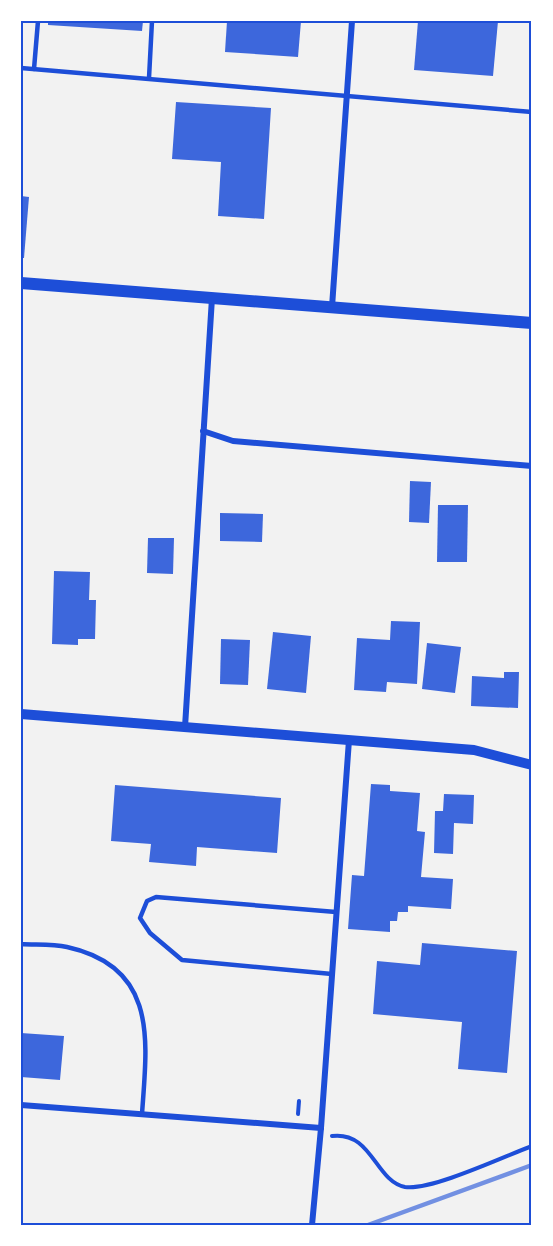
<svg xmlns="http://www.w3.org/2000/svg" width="553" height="1246" viewBox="0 0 553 1246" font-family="'PT Sans Narrow',sans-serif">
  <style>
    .building { fill: #3d67dc }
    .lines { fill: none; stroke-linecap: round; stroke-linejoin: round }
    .path { stroke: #1d4ed8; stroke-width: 4 }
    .service { stroke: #1d4ed8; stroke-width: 4.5 }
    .minor { stroke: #1d4ed8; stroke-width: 6 }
    .tertiary { stroke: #1d4ed8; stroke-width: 10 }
    .secondary { stroke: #1d4ed8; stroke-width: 12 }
    .rail { stroke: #7290e2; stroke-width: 4.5 }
    .neatline { fill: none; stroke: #1d4ed8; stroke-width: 2 }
  </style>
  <rect width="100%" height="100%" fill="#f2f2f2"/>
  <!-- building -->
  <g class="building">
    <polygon points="48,21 143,21 142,31 48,25"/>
    <polygon points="227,21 301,21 298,57 225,52"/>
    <polygon points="418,21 498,21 493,76 414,70"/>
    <polygon points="176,102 271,108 264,219 218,216 221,162 172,159"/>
    <polygon points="21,196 29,197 24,258 21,258"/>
    <polygon points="410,481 431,482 429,523 409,522"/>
    <polygon points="438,505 468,505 467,562 437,562"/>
    <polygon points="220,513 263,514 262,542 220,541"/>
    <polygon points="148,538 174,538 173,574 147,573"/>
    <polygon points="54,571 90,572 89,600 96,600 95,639 78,639 78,645 52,644"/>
    <polygon points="391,621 420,622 417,684 387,682 386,692 354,690 357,638 390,640"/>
    <polygon points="273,632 311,636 306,693 267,689"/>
    <polygon points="221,639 250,640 248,685 220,684"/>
    <polygon points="427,643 461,647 455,693 422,689"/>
    <polygon points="504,672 519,672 518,708 471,706 472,676 504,678"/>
    <polygon points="371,784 390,785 390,791 420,793 417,831 425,832 421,877 453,879 451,909 408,906 408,912 398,912 397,921 390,921 390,932 348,929 352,875 364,876"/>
    <polygon points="115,785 281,798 277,853 197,847 196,866 149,862 151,844 111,841"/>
    <polygon points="444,794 474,795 473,824 454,823 453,854 434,853 435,811 443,811"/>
    <polygon points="422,943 517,951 507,1073 458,1069 462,1022 373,1014 377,961 420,965"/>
    <polygon points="21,1033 64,1036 60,1080 21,1077"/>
  </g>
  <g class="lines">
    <!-- path -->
    <g class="path">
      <polyline points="298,1114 299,1101"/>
      <path d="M332,1136C372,1131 375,1181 405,1187C431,1191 505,1156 532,1146"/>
    </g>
    <!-- service -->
    <g class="service">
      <polyline points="21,68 532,112"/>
      <polyline points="34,69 38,21"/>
      <polyline points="149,78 152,21"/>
      <path d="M21,944C36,945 52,944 67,947C159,967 147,1042 142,1114"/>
      <polyline points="332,974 182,960 150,933 140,918 147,901 156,897 336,912"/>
    </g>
    <!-- minor -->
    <g class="minor">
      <polyline points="332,307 352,21"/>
      <polyline points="203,431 233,441 532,466"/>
      <polyline points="185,727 212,298"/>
      <polyline points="21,1105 321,1128"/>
      <polyline points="312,1225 321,1128 349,740"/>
    </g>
    <!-- tertiary -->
    <polyline class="tertiary" points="21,714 474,750 532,765"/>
    <!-- secondary -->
    <polyline class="secondary" points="21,283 532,323"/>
    <!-- rail -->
    <polyline class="rail" points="368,1225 532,1165"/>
  </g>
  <!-- border -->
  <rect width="553" height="1246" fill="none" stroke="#ffffff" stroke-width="45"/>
  <rect x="22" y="22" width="508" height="1202" class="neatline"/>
</svg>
